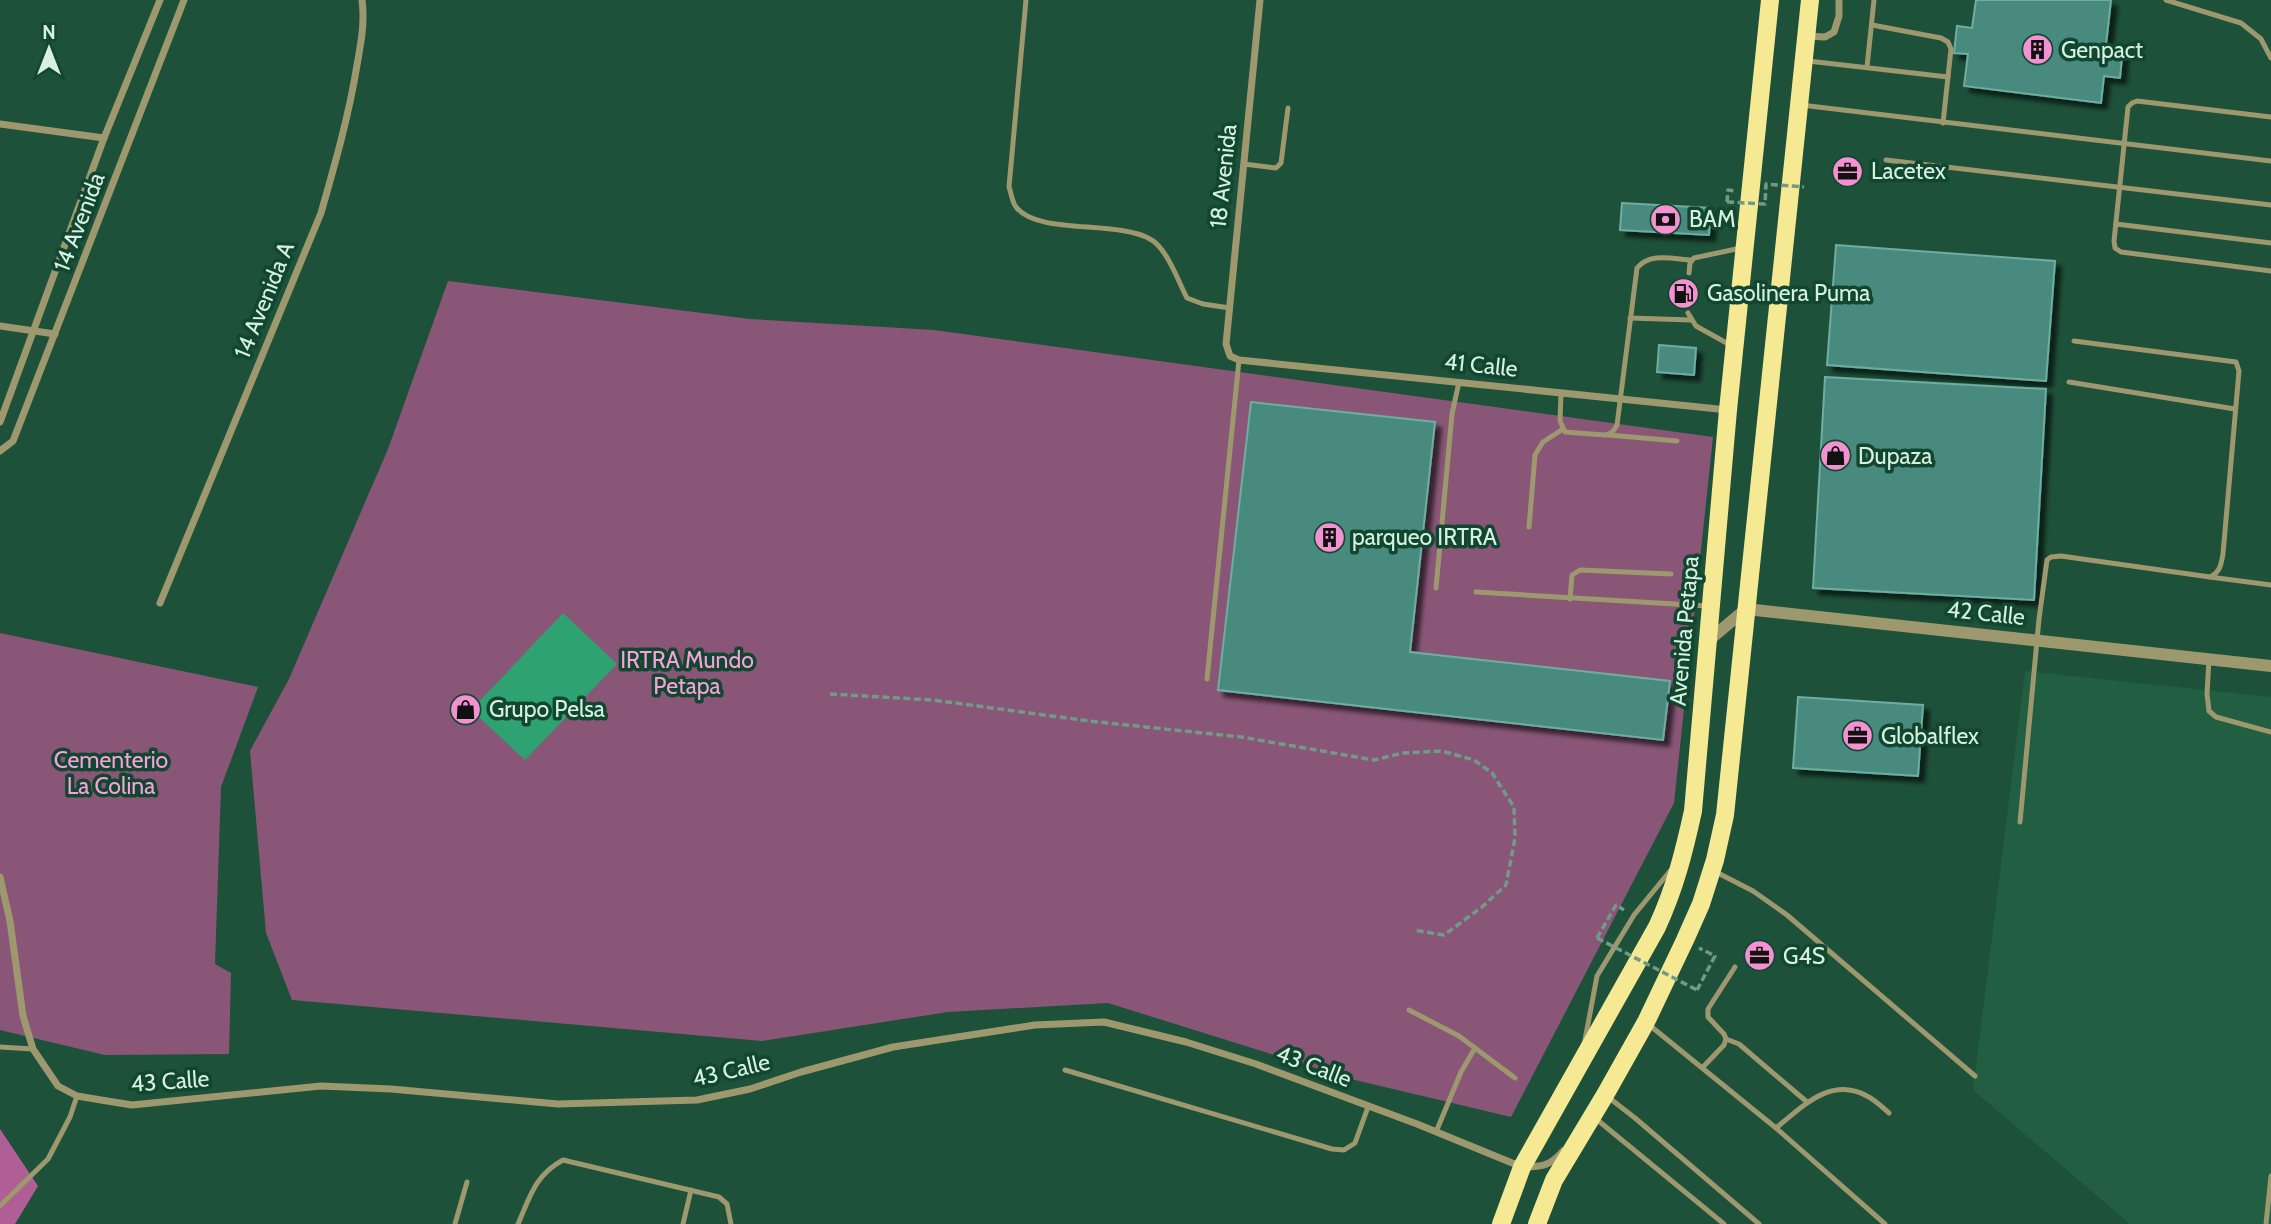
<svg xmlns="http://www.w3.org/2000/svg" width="2271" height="1224" viewBox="0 0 2271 1224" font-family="Cabin,sans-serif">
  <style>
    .built { fill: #215e42 }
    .green { fill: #895677 }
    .forest { fill: #b05e96 }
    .water { fill: #2fa271 }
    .building { fill: #4a8a7e; stroke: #6eaea2; stroke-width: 2; filter: url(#shadow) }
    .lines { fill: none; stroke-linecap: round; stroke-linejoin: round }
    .path { stroke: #729a86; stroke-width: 3.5; stroke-dasharray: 7 3.5; stroke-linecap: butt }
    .service { stroke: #9e986f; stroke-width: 5 }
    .minor { stroke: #9e986f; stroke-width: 7 }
    .tertiary { stroke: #9e986f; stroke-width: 12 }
    .primary { stroke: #f6e993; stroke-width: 18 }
    .path-bridge { stroke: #729a86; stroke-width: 3.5; stroke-dasharray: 7 3.5; stroke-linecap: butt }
    .labels { text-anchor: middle; stroke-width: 7; stroke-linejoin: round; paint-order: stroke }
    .poi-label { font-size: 23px; fill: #d6f0e1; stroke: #11462f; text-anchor: start }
    .street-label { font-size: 23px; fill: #d6f0e1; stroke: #11462f }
    .park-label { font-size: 23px; fill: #f7a0da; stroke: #11462f }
  </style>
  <defs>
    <filter id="shadow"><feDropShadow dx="6" dy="6" stdDeviation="2" flood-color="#0009"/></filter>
  </defs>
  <rect width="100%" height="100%" fill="#1e5139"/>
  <!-- built -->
  <polygon class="built" points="2025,671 2271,697 2271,1224 2130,1224 1973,1090"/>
  <!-- green -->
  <g class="green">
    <polygon points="448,281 750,319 934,330 1713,437 1674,803 1511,1117 1351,1079 1108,1003 948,1012 762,1041 292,1000 266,933 250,751 289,679 388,449"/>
    <polygon points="0,633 258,687 221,787 215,964 231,973 229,1054 105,1055 0,1030"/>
  </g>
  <!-- forest -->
  <polygon class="forest" points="0,1129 38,1186 15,1224 0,1224"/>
  <!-- water -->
  <polygon class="water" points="563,613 617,664 525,760 471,710"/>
  <!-- building -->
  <g class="building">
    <polygon points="1976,0 2111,0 2106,45 2123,47 2120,78 2104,76 2101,103 1964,86 1968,54 1954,53 1957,26 1972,28"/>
    <polygon points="1622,203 1711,208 1709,235 1620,230"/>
    <polygon points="1836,245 2055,261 2046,381 1827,365"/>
    <polygon points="1659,345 1696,348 1694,375 1657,372"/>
    <polygon points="1825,377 2046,389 2034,600 1813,588"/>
    <polygon points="1251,402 1435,422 1410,652 1670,681 1663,740 1218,690"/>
    <polygon points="1798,697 1923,705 1918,776 1793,768"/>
  </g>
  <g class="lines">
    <!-- path -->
    <g class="path">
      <polyline points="1727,202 1728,190 1735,191"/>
      <polyline points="830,694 933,700 1089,721 1241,737 1374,760 1403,753 1442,751 1474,760 1492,773 1514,807 1515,838 1506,885 1482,907 1444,935 1413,930"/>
      <polyline points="1597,938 1616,905 1624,910"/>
      <polyline points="1697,990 1715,956 1699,948"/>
    </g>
    <!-- service -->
    <g class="service">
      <path d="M1026,0L1009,187C1011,192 1012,202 1016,207C1037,235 1116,220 1150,239C1167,248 1178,281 1187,298L1203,304L1230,308"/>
      <polyline points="2166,0 2241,23 2261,39 2271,58"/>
      <polyline points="1872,25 1941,38 1948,42 1951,49 1943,123"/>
      <polyline points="1808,61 1948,77"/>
      <polyline points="1867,67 1874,0"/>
      <polyline points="1801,105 2271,161"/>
      <polyline points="2271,117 2137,101 2132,103 2128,107 2114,241 2115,248 2121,252 2271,271"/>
      <polyline points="1886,160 2271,205"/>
      <polyline points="1244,164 1276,168 1281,163 1288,108"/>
      <polyline points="2116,224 2271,243"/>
      <polyline points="1689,273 1690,263 1694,258 1741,248"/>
      <polyline points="1688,313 1696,326 1732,346"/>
      <polyline points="1630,318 1691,320"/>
      <polyline points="2069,382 2235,409"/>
      <path d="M1561,393L1560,421L1565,432L1604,435C1611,435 1614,431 1617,425L1637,268C1650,252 1673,259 1692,260"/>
      <polyline points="1609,435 1677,441"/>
      <polyline points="1529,527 1535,455 1543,442 1563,429"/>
      <polyline points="2210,577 2271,585"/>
      <polyline points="1436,588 1452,414 1459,382"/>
      <polyline points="1476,592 1708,606"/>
      <polyline points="1570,599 1572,575 1580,570 1671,574"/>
      <polyline points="2209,659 2207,694 2209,711 2216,717 2271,732"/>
      <polyline points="1207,679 1239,360"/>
      <path d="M2020,822L2039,619L2047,560L2051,557L2061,556L2210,577C2220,572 2221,565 2223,554L2239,371L2236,362L2074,341"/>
      <polyline points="1714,871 1753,891 1787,915 1975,1076"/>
      <polyline points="1409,1010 1459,1036 1475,1048 1461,1072 1436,1132"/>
      <polyline points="1648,1024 1776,1128 1885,1224"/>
      <polyline points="1726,1039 1739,1044 1807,1102"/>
      <polyline points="1585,1040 1597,976 1634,915 1670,871"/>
      <polyline points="0,1047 33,1049"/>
      <polyline points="1475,1048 1515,1078"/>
      <polyline points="1703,1067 1724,1045 1726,1039 1724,1034 1708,1017 1708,1009 1735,967"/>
      <polyline points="1065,1070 1332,1149 1344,1150 1355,1143 1368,1107"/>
      <polyline points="1608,1097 1635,1118 1759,1224"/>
      <polyline points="1595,1118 1724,1224"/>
      <path d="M1776,1128C1803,1106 1831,1076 1867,1096C1875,1100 1882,1107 1889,1113"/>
      <polyline points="0,1206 48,1159 70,1117 77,1096"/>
      <polyline points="455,1224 467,1182"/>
      <path d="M518,1224C530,1197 535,1175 563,1160L719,1197L727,1204L731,1224"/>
      <polyline points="683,1224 691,1190"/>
      <polyline points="2266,1224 2271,1176"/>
    </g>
    <!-- minor -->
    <g class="minor">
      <polyline points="1260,0 1226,344 1230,356 1239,360 1728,410"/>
      <polyline points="1807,36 1825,37 1834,32 1839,16 1839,0"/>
      <polyline points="0,124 104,138"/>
      <polyline points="0,326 55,334"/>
      <polyline points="0,422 104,138 160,0"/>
      <polyline points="0,451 13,441 184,0"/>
      <path d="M160,603L321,213C335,164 349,115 357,65C361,43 365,22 362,0"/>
      <path d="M0,877L10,921L23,1016L33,1049L58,1086L77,1096L101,1100L132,1105L321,1086L391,1089L558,1104L697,1100L750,1089L801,1072L893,1047L1035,1025L1104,1022L1186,1042L1256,1064L1417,1124L1522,1167C1542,1167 1550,1166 1563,1151"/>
    </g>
    <!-- tertiary -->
    <polyline class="tertiary" points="1708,641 1746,609 2271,666"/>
    <!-- primary -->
    <g class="primary">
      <path d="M1501,1224L1522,1167L1657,927C1675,888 1684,852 1693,811L1728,410L1770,0"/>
      <polyline points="1537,1224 1554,1180 1605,1095 1646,1022 1685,940 1701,904 1715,860 1725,815 1810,0"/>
    </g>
    <!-- path-bridge -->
    <g class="path-bridge">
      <polyline points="1727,202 1765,204 1766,184 1804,187"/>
      <polyline points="1597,938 1697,990"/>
    </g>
  </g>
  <!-- icons -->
  <defs>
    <symbol id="building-disc" viewBox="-11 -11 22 22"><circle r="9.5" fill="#f491d3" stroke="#11462f"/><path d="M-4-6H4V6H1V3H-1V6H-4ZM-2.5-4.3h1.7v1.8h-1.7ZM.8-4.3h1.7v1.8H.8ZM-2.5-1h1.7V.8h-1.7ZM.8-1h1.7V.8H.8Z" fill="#111"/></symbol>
    <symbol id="office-disc" viewBox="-11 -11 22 22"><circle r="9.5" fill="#f491d3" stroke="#11462f"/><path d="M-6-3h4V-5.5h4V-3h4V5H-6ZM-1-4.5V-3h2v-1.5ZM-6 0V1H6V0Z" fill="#111"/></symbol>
    <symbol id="bank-disc" viewBox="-11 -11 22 22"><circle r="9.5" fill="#f491d3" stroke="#11462f"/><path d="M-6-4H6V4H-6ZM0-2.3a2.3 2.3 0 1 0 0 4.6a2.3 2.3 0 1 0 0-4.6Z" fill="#111"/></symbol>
    <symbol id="fuel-disc" viewBox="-11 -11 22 22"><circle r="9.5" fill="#f491d3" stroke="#11462f"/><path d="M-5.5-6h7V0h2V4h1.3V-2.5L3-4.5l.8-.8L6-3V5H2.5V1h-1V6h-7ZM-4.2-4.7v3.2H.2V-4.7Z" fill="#111"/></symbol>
    <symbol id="shop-disc" viewBox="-11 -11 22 22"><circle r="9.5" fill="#f491d3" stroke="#11462f"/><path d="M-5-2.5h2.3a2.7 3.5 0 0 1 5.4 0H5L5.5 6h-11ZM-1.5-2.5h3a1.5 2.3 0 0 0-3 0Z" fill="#111"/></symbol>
  </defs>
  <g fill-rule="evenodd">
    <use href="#building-disc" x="2020" y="32" width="35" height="35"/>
    <use href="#office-disc" x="1830" y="154" width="35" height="35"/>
    <use href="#bank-disc" x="1648" y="202" width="35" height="35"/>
    <use href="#fuel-disc" x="1666" y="276" width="35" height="35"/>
    <use href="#shop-disc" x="1818" y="438" width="35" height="35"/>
    <use href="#building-disc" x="1312" y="520" width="35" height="35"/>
    <use href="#shop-disc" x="448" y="692" width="35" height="35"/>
    <use href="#office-disc" x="1840" y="718" width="35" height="35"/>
    <use href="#office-disc" x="1742" y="938" width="35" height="35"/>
  </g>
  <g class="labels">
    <!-- poi labels -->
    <g class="poi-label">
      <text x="2061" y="58">Genpact</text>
      <text x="1871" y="179">Lacetex</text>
      <text x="1689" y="227">BAM</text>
      <text x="1707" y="301">Gasolinera Puma</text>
      <text x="1858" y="464">Dupaza</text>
      <text x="1352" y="545">parqueo IRTRA</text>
      <text x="489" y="717">Grupo Pelsa</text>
      <text x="1881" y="744">Globalflex</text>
      <text x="1783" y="964">G4S</text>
    </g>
    <!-- street labels -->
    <g class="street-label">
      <text transform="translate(1223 176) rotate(-84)" y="8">18 Avenida</text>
      <text transform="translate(79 222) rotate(-69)" y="8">14 Avenida</text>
      <text transform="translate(264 300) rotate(-68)" y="8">14 Avenida A</text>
      <text transform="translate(1481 365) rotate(6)" y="8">41 Calle</text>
      <text transform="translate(1986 613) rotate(6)" y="8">42 Calle</text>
      <text transform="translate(1684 631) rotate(-85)" y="8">Avenida Petapa</text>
      <text transform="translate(1314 1066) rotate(21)" y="8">43 Calle</text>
      <text transform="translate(731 1070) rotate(-13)" y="8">43 Calle</text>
      <text transform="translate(170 1081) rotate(-4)" y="8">43 Calle</text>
    </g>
    <!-- park labels -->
    <g class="park-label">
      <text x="687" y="668">IRTRA Mundo<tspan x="687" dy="26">Petapa</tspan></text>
      <text x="111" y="768">Cementerio<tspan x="111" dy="26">La Colina</tspan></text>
    </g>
  </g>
  <!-- north arrow -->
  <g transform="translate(49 49)" stroke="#11462f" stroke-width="5" paint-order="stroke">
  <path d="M0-5L12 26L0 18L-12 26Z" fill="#d6f0e1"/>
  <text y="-10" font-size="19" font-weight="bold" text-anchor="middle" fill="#d6f0e1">N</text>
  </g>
</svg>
